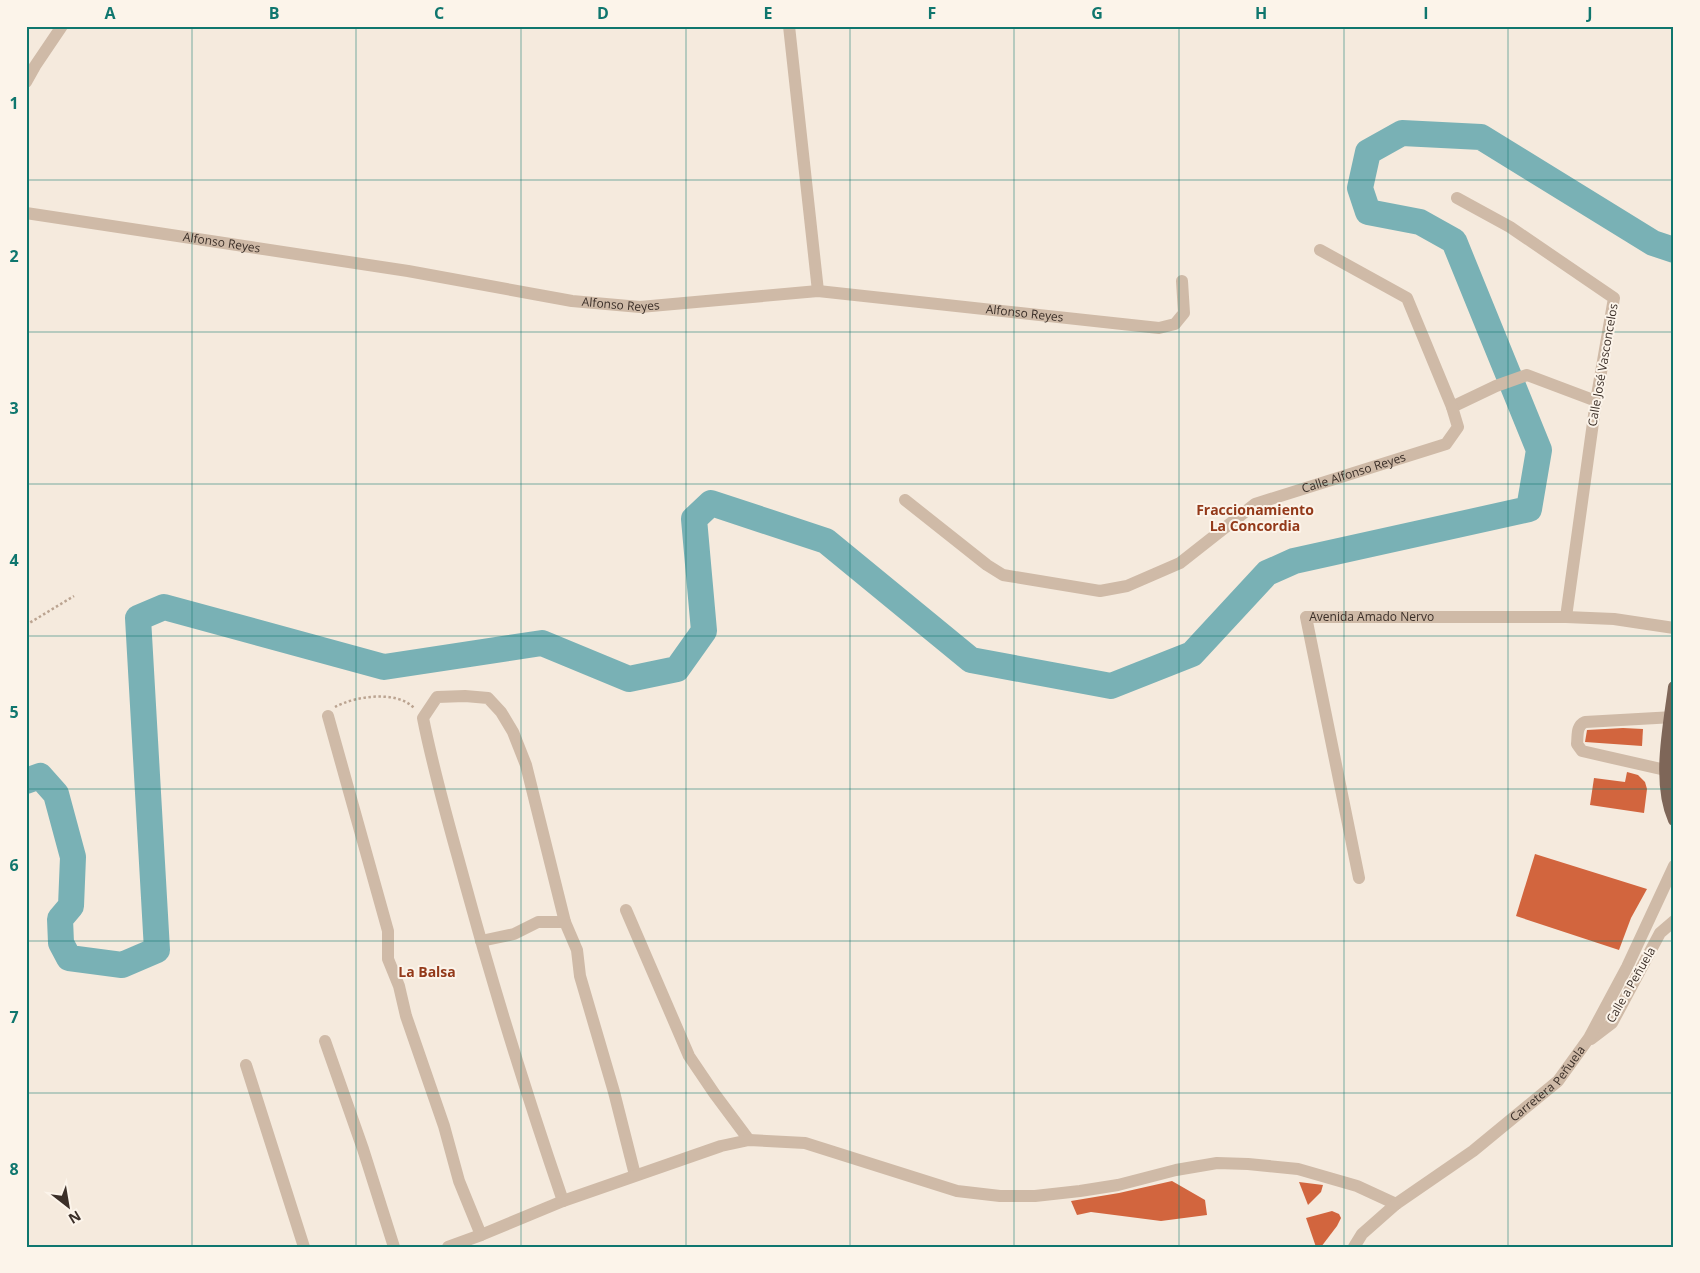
<svg xmlns="http://www.w3.org/2000/svg" width="1700" height="1273" viewBox="0 0 1700 1273" font-family="'Open Sans',sans-serif">
  <style>
    .lines { fill: none; stroke-linecap: round; stroke-linejoin: round }
    .river { stroke: #79b1b5; stroke-width: 26 }
    .building { fill: #d2653e }
    .path { stroke: #bba491; stroke-width: 2.5; stroke-dasharray: 2.5 2.5; stroke-linecap: butt }
    .minor { stroke: #cfbaa7; stroke-width: 12 }
    .major { stroke: #7e6658; stroke-width: 12 }
    .grid { fill: none; stroke: #0f766e; stroke-width: 1; stroke-opacity: 0.55 }
    .labels { text-anchor: middle; stroke-width: 4; stroke-linejoin: round; paint-order: stroke }
    .street-label { font-size: 12px; fill: #3b2f28; stroke: #fcf4ea }
    .neighbourhood-label { font-size: 14px; font-weight: bold; fill: #933919; stroke: #fcf4ea }
    .neatline { fill: none; stroke: #0f766e; stroke-width: 2 }
    .grid-label { font-size: 16px; text-anchor: middle; font-weight: bold; fill: #0f766e }
  </style>
  <rect width="100%" height="100%" fill="#f5eadd"/>
  <g class="lines">
    <!-- river -->
    <polyline class="river" points="26,781 40,776 56,794 73,857 71,906 60,919 61,943 69,958 122,965 157,950 138,618 164,607 384,667 542,643 629,679 677,669 704,631 694,519 711,503 826,541 971,660 1111,686 1192,654 1267,573 1294,561 1529,509 1539,450 1454,241 1420,222 1368,212 1360,188 1368,152 1402,133 1481,137 1653,243 1674,250"/>
  </g>
  <!-- building -->
  <g class="building">
    <polygon points="1623,728 1643,729 1642,746 1585,742 1587,730"/>
    <polygon points="1627,772 1638,775 1645,782 1647,789 1644,813 1590,805 1594,778 1625,782"/>
    <polygon points="1535,854 1647,889 1631,918 1619,950 1516,916"/>
    <polygon points="1172,1181 1205,1200 1207,1215 1161,1221 1091,1212 1077,1215 1071,1201 1119,1193"/>
    <polygon points="1299,1182 1323,1185 1321,1192 1308,1205"/>
    <polygon points="1332,1211 1339,1214 1341,1218 1337,1226 1321,1247 1316,1247 1306,1218"/>
  </g>
  <g class="lines">
    <!-- path -->
    <g class="path">
      <polyline points="26,625 74,596"/>
      <path d="M335,707C355,696 397,690 414,708"/>
    </g>
    <!-- minor -->
    <g class="minor">
      <polyline points="789,26 818,291"/>
      <polyline points="26,82 35,66 62,26"/>
      <polyline points="1457,198 1510,227 1614,298 1596,401 1566,617"/>
      <path id="s1" d="M26,213L408,271L572,301L640,307L818,291L1159,328L1175,324L1184,313L1182,281"/>
      <polyline points="1452,407 1496,386 1527,375 1596,401"/>
      <path id="s2" d="M905,500L987,565L1003,575L1100,591L1127,586L1180,563L1255,504L1446,444L1458,427L1452,407L1407,298L1320,250"/>
      <polyline points="328,716 388,931 388,959 399,986 406,1016 444,1126 459,1181 481,1235"/>
      <path d="M1674,717L1585,722C1576,726 1578,735 1577,744L1582,751L1674,772"/>
      <path id="s3" d="M1359,878L1306,617H1566L1614,619L1674,628"/>
      <polyline points="626,910 689,1056 714,1093 749,1140"/>
      <polyline points="481,941 514,934 538,922 565,922"/>
      <polyline points="1591,1039 1612,1023 1660,933 1674,921"/>
      <polyline points="325,1041 363,1149 394,1247"/>
      <polyline points="246,1065 304,1247"/>
      <path d="M563,1201C527,1096 494,990 465,883C450,828 434,774 423,718L437,697L465,696L488,698L501,712L513,732L526,765L565,922L577,950L580,976L614,1092L635,1175"/>
      <polyline points="448,1247 481,1235 563,1201 721,1146 749,1140 805,1143 957,1191 1000,1196 1035,1196 1080,1191 1118,1185 1176,1170 1217,1163 1248,1164 1298,1169 1357,1186 1396,1204"/>
      <path id="s4" d="M1354,1247L1362,1234L1396,1204L1473,1151L1558,1081L1589,1038L1627,967L1674,866"/>
    </g>
    <!-- major -->
    <path class="major" d="M1674,687C1669,727 1657,782 1674,820"/>
  </g>
  <!-- grid -->
  <path class="grid" d="M192,26V1247M356,26V1247M521,26V1247M686,26V1247M850,26V1247M1014,26V1247M1179,26V1247M1344,26V1247M1508,26V1247M26,180H1674M26,332H1674M26,484H1674M26,636H1674M26,789H1674M26,941H1674M26,1093H1674"/>
  <g class="labels">
    <!-- street labels -->
    <g class="street-label">
      <text dy="4" stroke="none"><textPath href="#s1" startOffset="198">Alfonso Reyes</textPath></text>
      <text dy="4" stroke="none"><textPath href="#s1" startOffset="602">Alfonso Reyes</textPath></text>
      <text dy="4" stroke="none"><textPath href="#s1" startOffset="1008">Alfonso Reyes</textPath></text>
      <text transform="translate(1603 365) rotate(-80)" y="4">Calle José Vasconcelos</text>
      <text dy="4" stroke="none"><textPath href="#s2" startOffset="506">Calle Alfonso Reyes</textPath></text>
      <text dy="4" stroke="none"><textPath href="#s3" startOffset="332">Avenida Amado Nervo</textPath></text>
      <text transform="translate(1631 985) rotate(-60)" y="4">Calle a Peñuela</text>
      <text dy="4" stroke="none"><textPath href="#s4" startOffset="255">Carretera Peñuela</textPath></text>
    </g>
    <!-- neighbourhood labels -->
    <g class="neighbourhood-label">
      <text x="1255" y="515">Fraccionamiento<tspan x="1255" dy="16">La Concordia</tspan></text>
      <text x="427" y="977">La Balsa</text>
    </g>
  </g>
  <!-- border -->
  <rect width="1700" height="1273" fill="none" stroke="#fcf4ea" stroke-width="55"/>
  <!-- north arrow -->
  <g transform="translate(68 1206) rotate(149)" stroke="#fcf4ea" stroke-width="4" paint-order="stroke">
  <path d="M0-4L9 19L0 12L-9 19Z" fill="#3b2f28"/>
  <text y="-8" font-size="14" font-weight="bold" text-anchor="middle" fill="#3b2f28">N</text>
  </g>
  <rect x="28" y="28" width="1644" height="1218" class="neatline"/>
  <g class="grid-label">
    <text x="110" y="19">A</text>
    <text x="274" y="19">B</text>
    <text x="439" y="19">C</text>
    <text x="603" y="19">D</text>
    <text x="768" y="19">E</text>
    <text x="932" y="19">F</text>
    <text x="1097" y="19">G</text>
    <text x="1261" y="19">H</text>
    <text x="1426" y="19">I</text>
    <text x="1590" y="19">J</text>
    <text x="14" y="109">1</text>
    <text x="14" y="262">2</text>
    <text x="14" y="414">3</text>
    <text x="14" y="566">4</text>
    <text x="14" y="718">5</text>
    <text x="14" y="871">6</text>
    <text x="14" y="1023">7</text>
    <text x="14" y="1175">8</text>
  </g>
</svg>
